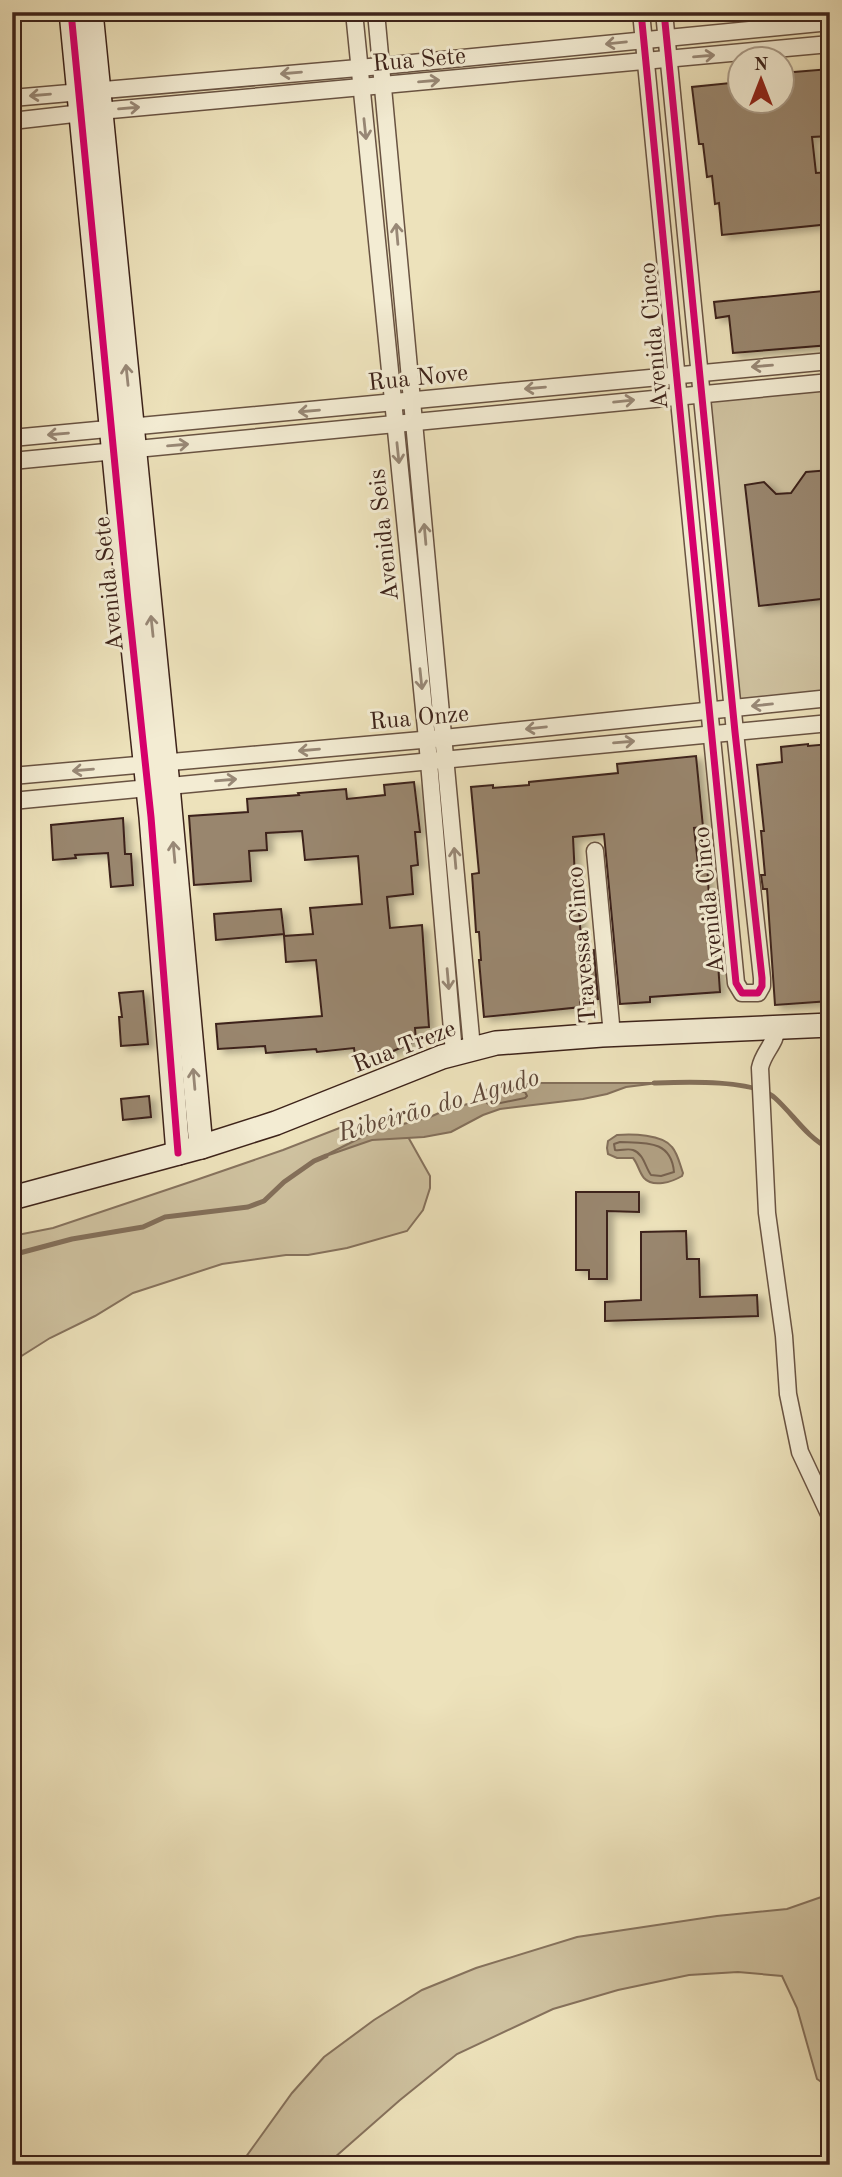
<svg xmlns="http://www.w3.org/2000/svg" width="842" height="2177" viewBox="0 0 842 2177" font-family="'Old Standard TT',serif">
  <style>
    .green { fill: #cfc2a0; stroke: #86725d; stroke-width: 2 }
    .water { fill: #b1a184; stroke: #836f5a; stroke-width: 2 }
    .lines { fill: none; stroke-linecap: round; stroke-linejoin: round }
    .shore { stroke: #77624f; stroke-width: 2 }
    .stream { stroke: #836f5a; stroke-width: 5 }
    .building { fill: #99866e; stroke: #3d231a; stroke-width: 2; filter: url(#shadow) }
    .street-casing { stroke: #695342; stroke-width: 19 }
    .secondary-casing { stroke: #3d231a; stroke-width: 26 }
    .street { stroke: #f3ecd3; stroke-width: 16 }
    .secondary { stroke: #f3ecd3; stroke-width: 23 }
    .cycleway-casing { stroke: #f3ecd3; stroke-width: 11 }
    .cycleway { stroke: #d6006c; stroke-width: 7 }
    .oneway { stroke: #988876 }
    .labels { text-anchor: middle; stroke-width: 6; stroke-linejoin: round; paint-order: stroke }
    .street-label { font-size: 24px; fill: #3d231a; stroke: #f3ecd3 }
    .water-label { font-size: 26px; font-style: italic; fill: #60493a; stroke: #f3ecd3 }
  </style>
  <defs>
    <filter id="shadow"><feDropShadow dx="6" dy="3.5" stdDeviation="3.5" flood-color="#0004"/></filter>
  </defs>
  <rect width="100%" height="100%" fill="#ede2bb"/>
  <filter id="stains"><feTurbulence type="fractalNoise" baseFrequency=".00286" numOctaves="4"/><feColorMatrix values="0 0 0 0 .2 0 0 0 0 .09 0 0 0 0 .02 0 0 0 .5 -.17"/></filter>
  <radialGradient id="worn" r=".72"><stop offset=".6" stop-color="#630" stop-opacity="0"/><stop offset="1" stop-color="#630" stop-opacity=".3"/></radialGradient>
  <!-- green -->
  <g class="green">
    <polygon points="830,382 830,698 732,709 702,393"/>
    <polygon points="374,1124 403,1128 430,1176 430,1188 423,1210 407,1231 347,1248 308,1255 286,1255 222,1264 133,1293 95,1316 50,1338 12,1362 12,1236 53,1228 199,1179 283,1150 342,1127"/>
    <polygon points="830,1894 830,2088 817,2079 797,2008 782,1976 738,1972 689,1975 618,1990 553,2009 457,2054 400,2100 326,2165 240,2165 292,2093 324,2057 374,2020 422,1990 476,1968 577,1937 717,1916 787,1909"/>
  </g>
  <!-- water -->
  <g class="water">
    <polygon points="505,1083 658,1083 626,1087 607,1094 583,1099 500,1109 483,1115 451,1132 424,1137 372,1140 320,1158 372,1132 430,1117 450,1108 468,1104 488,1089"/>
    <path d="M617,1135C632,1134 662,1134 672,1147C678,1154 680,1165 683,1173L682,1176C672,1182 653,1188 644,1178C639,1172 638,1164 633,1158H617L608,1154L607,1148L608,1141Z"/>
  </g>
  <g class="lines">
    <!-- shore -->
    <g class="shore">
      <polygon points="506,1090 525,1092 527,1096 525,1098 491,1105 487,1103 487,1100 496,1092"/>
      <path d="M620,1142C646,1143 671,1140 674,1172L661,1176L651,1175C645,1167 644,1154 633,1150C627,1148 621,1151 615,1150L614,1144Z"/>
    </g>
    <!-- stream -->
    <g class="stream">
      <path d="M654,1083C683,1082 754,1079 775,1098C794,1115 806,1137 830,1149"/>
      <polyline points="12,1255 72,1239 143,1227 165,1217 248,1207 264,1201 284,1182 314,1161 326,1156"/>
    </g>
  </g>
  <!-- building -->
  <g class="building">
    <polygon points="830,69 830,136 812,137 816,173 830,172 830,224 722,235 719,203 715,204 712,176 707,177 703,144 699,144 692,87 740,82 740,102 782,102 782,73"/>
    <polygon points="823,291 824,299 830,298 830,345 733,353 729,316 716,318 714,302"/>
    <polygon points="830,470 830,598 759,606 745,485 764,482 776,494 791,493 806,472"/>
    <polygon points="808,744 808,746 830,744 830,1001 775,1005 767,889 763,889 761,875 765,875 761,831 764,831 757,765 782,762 781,747"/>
    <polygon points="696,756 703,827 694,828 698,864 707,863 712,948 715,948 716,963 718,963 720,992 650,997 650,1002 620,1004 604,834 573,837 576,899 578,899 582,951 594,950 598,999 580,1000 581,1007 484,1017 479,960 481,960 479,932 476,932 475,916 472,874 479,873 471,787 493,785 493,788 529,785 529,782 618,773 617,764"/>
    <polygon points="414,782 420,832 415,832 418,865 411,866 413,894 387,897 390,928 422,925 429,1027 415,1028 416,1041 391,1052 378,1055 378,1053 355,1055 354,1048 317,1052 316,1049 266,1053 265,1046 218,1049 216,1024 322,1016 316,960 286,962 284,936 313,934 310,908 362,904 358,856 305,860 302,831 266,833 267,850 249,851 251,881 194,885 189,816 248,812 247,799 299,795 298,793 346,789 347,799 385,795 384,785"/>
    <polygon points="123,818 125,854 131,854 133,885 111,887 108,853 75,855 76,858 53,860 51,825"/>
    <polygon points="281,909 284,934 216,940 214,914"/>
    <polygon points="143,991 148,1044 121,1046 119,1017 122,1017 119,993"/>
    <polygon points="149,1096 151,1117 123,1120 121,1099"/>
    <polygon points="576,1192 639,1192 639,1212 607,1211 607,1279 589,1279 589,1270 576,1270"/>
    <polygon points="686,1231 687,1259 699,1259 700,1297 757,1295 758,1316 605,1321 605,1302 641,1300 641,1232"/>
  </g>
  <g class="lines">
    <defs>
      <g id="street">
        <polyline points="354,12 427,739 454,1053"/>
        <polyline points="376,12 472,1048"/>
        <polyline points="641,12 736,983 742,993 758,993 762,986 762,978 735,732 664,12"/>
        <polyline points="12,98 381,66 830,22"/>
        <polyline points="12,121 100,111 830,44"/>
        <polyline points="12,438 830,361"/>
        <polyline points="12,461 830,382"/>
        <polyline points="12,776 444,738 830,698"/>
        <polyline points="12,801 830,723"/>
        <polyline points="595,851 612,1035"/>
        <path d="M777,1027C776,1044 763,1052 760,1068L767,1213L784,1336L788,1394L800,1452L830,1516"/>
      </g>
      <g id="secondary">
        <polyline points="71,12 128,600 151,817 178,1153"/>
        <polyline points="91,12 168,786 201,1147"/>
        <polyline points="12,1198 201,1147 276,1123 442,1057 496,1043 602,1035 830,1025"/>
      </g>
    </defs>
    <!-- street casing -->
    <use href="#street" class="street-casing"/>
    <!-- secondary casing -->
    <use href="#secondary" class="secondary-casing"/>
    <!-- street -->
    <use href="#street" class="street"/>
    <!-- secondary -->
    <use href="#secondary" class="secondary"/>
    <defs>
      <g id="cycleway">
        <polyline points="71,12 128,600 151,817 178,1153"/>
        <polyline points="641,12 736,983 742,993 758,993 762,986 762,978 735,732 664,12"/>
      </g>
    </defs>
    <!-- cycleway casing -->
    <use href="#cycleway" class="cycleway-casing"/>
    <!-- cycleway -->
    <use href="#cycleway" class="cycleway"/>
  </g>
  <!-- one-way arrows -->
  <defs><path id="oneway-shaft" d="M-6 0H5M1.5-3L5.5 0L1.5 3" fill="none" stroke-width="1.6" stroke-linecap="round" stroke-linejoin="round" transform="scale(1.75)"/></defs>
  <g class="oneway">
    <use href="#oneway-shaft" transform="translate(616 43) rotate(174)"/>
    <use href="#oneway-shaft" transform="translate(704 56) rotate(-5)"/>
    <use href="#oneway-shaft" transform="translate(291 73) rotate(175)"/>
    <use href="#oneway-shaft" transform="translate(429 81) rotate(-5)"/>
    <use href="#oneway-shaft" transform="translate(40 95) rotate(175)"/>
    <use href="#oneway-shaft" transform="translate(129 108) rotate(-5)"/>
    <use href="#oneway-shaft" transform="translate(365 129) rotate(84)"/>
    <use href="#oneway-shaft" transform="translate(397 234) rotate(-95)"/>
    <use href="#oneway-shaft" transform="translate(762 366) rotate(175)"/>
    <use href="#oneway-shaft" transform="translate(127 375) rotate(-96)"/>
    <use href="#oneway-shaft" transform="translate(535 388) rotate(175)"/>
    <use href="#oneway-shaft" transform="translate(624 401) rotate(-6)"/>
    <use href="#oneway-shaft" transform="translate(309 411) rotate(175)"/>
    <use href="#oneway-shaft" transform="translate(58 434) rotate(175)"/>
    <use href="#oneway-shaft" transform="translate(178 445) rotate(-5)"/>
    <use href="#oneway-shaft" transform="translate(398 453) rotate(84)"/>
    <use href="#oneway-shaft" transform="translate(425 534) rotate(-95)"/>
    <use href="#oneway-shaft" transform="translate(152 626) rotate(-96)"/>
    <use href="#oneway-shaft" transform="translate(421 679) rotate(84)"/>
    <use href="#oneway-shaft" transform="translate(762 705) rotate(174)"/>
    <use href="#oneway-shaft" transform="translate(536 728) rotate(174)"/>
    <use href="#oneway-shaft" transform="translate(624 742) rotate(-5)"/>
    <use href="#oneway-shaft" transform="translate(309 750) rotate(175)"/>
    <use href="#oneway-shaft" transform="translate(83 770) rotate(175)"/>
    <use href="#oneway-shaft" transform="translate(226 780) rotate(-5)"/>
    <use href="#oneway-shaft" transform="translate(174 852) rotate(-95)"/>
    <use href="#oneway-shaft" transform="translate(455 858) rotate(-95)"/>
    <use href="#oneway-shaft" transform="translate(448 979) rotate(85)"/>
    <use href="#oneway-shaft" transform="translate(194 1079) rotate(-95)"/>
  </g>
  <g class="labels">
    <!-- street labels -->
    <g class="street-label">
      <text transform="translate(419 59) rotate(-5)" y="8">Rua Sete</text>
      <text transform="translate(653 336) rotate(-95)" y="8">Avenida Cinco</text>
      <text transform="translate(418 377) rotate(-6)" y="8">Rua Nove</text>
      <text transform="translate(383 535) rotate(-96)" y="8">Avenida Seis</text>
      <text transform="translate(108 584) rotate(-96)" y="8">Avenida Sete</text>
      <text transform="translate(419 717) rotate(-5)" y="8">Rua Onze</text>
      <text transform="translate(708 900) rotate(-96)" y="8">Avenida Cinco</text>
      <text transform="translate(581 945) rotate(-95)" y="8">Travessa Cinco</text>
      <text transform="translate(404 1046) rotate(-21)" y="8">Rua Treze</text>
    </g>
    <!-- water labels -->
    <g class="water-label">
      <text transform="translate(438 1104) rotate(-16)" y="9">Ribeirão do Agudo</text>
    </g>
  </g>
  <!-- margin -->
  <rect width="842" height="2177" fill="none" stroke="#ede2bb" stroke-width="42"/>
  <rect x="14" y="14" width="814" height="2149" fill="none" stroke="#3d231a" stroke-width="3.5"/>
  <rect x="21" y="21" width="800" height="2135" fill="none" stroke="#3d231a" stroke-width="2"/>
  <!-- north arrow -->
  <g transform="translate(761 80)"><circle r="33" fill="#f3ecd3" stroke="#aa9c89" stroke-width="2"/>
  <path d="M0-5L12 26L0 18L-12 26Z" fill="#8f2418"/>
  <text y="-10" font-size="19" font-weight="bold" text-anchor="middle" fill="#3d231a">N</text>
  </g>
  <rect width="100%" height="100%" filter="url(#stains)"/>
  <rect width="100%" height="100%" fill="url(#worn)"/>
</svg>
